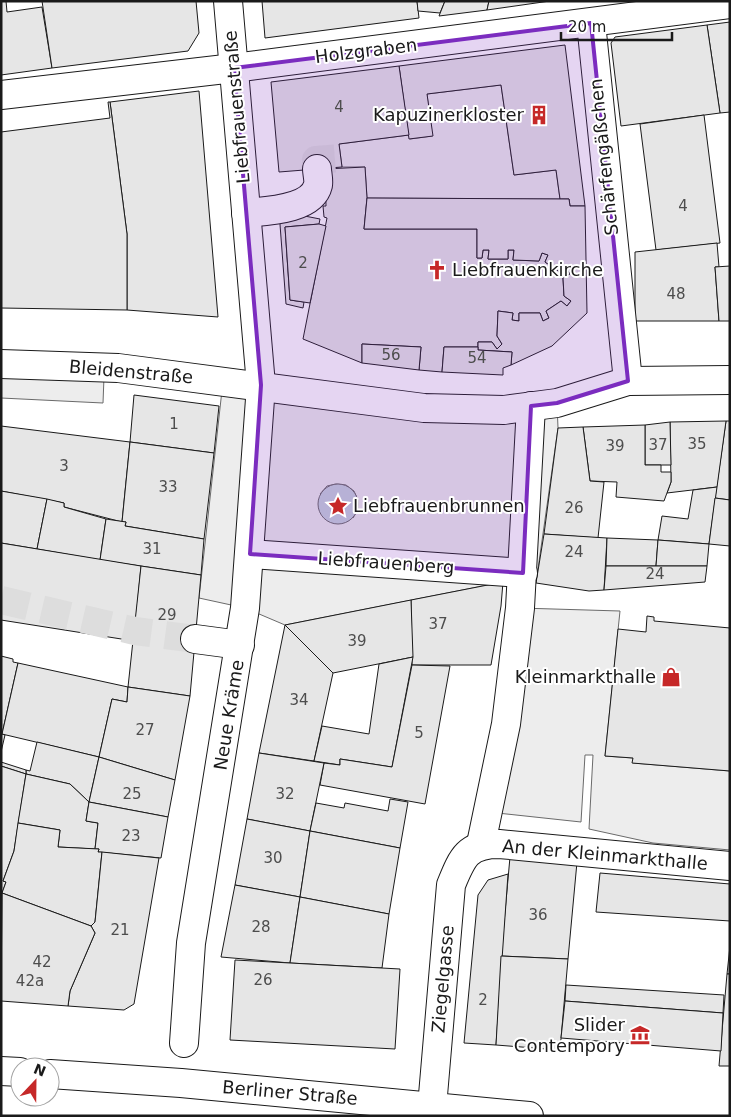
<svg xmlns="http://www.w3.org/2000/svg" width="731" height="1117" viewBox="0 0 731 1117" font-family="'DejaVu Sans',sans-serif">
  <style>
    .parking { fill: #ededed; stroke: #6a6a6a; fill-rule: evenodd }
    .water { fill: #c6d2dc; stroke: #6a6a6a }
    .building { fill: #e6e6e6; stroke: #1a1a1a }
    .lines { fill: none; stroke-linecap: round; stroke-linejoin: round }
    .minor-tunnel { stroke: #ddd; stroke-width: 28; stroke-dasharray: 28 14; stroke-linecap: butt }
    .minor-casing { stroke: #1a1a1a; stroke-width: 30 }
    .major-casing { stroke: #1a1a1a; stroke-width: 30 }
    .minor { stroke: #fff; stroke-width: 28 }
    .major { stroke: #fff; stroke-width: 28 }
    .marked { fill: #7b2cbf; fill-opacity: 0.2; stroke: #7b2cbf; stroke-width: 4; stroke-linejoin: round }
    .labels { text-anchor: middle; stroke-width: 4; stroke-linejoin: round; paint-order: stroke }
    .number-label { font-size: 15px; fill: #4d4d4d }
    .street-label { font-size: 18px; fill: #1a1a1a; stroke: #fff }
    .poi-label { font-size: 18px; fill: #1a1a1a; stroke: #fff; text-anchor: end }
  </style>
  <rect width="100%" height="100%" fill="#fff"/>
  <!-- parking -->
  <g class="parking">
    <polygon points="501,85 514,175 556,170 560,199 367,198 365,167 342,167 339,144 409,135 410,139 432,136 427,94"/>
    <polygon points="1,372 104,377 103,403 1,398"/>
    <path d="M223,381L557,403L558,428L536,583L503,582L285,625L245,608L199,598ZM336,484L346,485L354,491L358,500V510L353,518L320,494L327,486Z"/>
    <polygon points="520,608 620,611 605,756 633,758 633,763 730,771 730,850 653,843 589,829 593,755 585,755 581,822 488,812"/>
  </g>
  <!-- water -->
  <circle class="water" cx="338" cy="504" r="20"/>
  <!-- building -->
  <g class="building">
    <polygon points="1,1 6,1 7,12 42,7 52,68 1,75"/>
    <polygon points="42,1 196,1 199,33 188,51 52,68"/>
    <polygon points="262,1 417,1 419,18 265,38"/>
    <polygon points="417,1 445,1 440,13 418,11"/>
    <polygon points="445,1 489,1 487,10 439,16"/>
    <polygon points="489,1 550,1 487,10"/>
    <polygon points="730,22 730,112 720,113 707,25"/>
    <polygon points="707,25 720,113 621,126 611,43 615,37"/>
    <polygon points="565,45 585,206 570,206 569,199 560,199 556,170 514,175 501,85 427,94 433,136 409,139 399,66"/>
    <polygon points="399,66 409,135 339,144 342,167 279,172 271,82"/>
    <polygon points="199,91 218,317 127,310 127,234 110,102"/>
    <polygon points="108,102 110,102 127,234 127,310 1,308 1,132 110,118"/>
    <polygon points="704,115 720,243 656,250 640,124"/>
    <polygon points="365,167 367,198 364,229 477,229 477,258 482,258 483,250 489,250 488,259 508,259 508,250 514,250 513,260 539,261 542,253 548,255 545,262 560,272 567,269 570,274 563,278 564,296 571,301 567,306 561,301 546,311 549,318 543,321 540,313 519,313 519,321 512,320 513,313 498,311 497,336 502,344 497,349 492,342 478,342 478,347 444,347 442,372 419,370 421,347 362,344 362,363 303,339 327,218 324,217 323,206 326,206 325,169"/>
    <polygon points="367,198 569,199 570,206 585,206 587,313 552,346 511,365 512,352 478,350 478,342 492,342 497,349 502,344 497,336 498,311 513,313 512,320 519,321 519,313 540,313 543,321 549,318 546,311 561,301 567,306 571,301 564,296 563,278 570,274 567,269 560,272 545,262 548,255 542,253 539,261 513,260 514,250 508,250 508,259 488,259 489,250 483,250 482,258 477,258 477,229 364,229"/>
    <polygon points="279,211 320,219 319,224 285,227 290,300 304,302 303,308 286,304"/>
    <polygon points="319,224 326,226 310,303 290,300 285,227"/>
    <polygon points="717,243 719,267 715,267 719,321 635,321 635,252"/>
    <polygon points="730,266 730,321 719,321 715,267"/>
    <polygon points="362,344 421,347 419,370 362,363"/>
    <polygon points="444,347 478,347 478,350 512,352 511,365 503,368 503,375 442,372"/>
    <polygon points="134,395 219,406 214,453 130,442"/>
    <polygon points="726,421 730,421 730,500 715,498"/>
    <polygon points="726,421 717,487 667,493 671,482 670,422"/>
    <polygon points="670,422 671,465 645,465 645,425"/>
    <polygon points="645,425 645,465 661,465 661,472 671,472 671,482 664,501 616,497 617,482 590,481 583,427"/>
    <polygon points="1,426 130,442 122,522 64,507 64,503 1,491"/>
    <polygon points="583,427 590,481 604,482 598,538 544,534 558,428"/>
    <polygon points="130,442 214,453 204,539 125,526 126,522 122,522"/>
    <polygon points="717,487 709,544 658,540 662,516 688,519 693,490"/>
    <polygon points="1,491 47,499 37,549 1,543"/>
    <polygon points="715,498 730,500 730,546 709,544"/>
    <polygon points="47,499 64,503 64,507 106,519 100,560 37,549"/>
    <polygon points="106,519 126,522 125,526 204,539 201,575 100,560"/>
    <polygon points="544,534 607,538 604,590 589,591 536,583"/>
    <polygon points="607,538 658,540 656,566 606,566"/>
    <polygon points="658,540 709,544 707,566 656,566"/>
    <polygon points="1,543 141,566 134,641 1,620"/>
    <polygon points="141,566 201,575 190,696 128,687"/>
    <polygon points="606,566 707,566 705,582 604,590"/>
    <polygon points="503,582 501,606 491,665 412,665 411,600"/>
    <polygon points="411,600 413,657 333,673 285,625"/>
    <polygon points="647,616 654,617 654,621 730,628 730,771 632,763 633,758 605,756 618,629 646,632"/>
    <polygon points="285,625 333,673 314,761 259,753"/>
    <polygon points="1,656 13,659 13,662 18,663 2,734 5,735 1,752"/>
    <polygon points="413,657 392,767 340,759 340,765 314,761 322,726 369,734 379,664"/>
    <polygon points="18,663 128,687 127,702 112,699 99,757 2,734"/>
    <polygon points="412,665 450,666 425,804 320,785 324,763 340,765 340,759 392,767"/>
    <polygon points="128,687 190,696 175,780 99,757 112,699 127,702"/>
    <polygon points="37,742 99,757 89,802 70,784 26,774 26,770 30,771"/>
    <polygon points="259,753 324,763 310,831 247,819"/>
    <polygon points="99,757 175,780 168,817 89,802"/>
    <polygon points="1,762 26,770 26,774 1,766"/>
    <polygon points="1,766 26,774 14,851 3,881 6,882 1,896"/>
    <polygon points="26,774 70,784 89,802 86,821 98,823 95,849 58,847 60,830 18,823"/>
    <polygon points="390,799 408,802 400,848 310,831 316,803 344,808 345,803 388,811"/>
    <polygon points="89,802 168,817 161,858 98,852 99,849 95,849 98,823 86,821"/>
    <polygon points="247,819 310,831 300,897 235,885"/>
    <polygon points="18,823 60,830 58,847 99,849 98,852 102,852 95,922 91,926 2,893 6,882 3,881 14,851"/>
    <polygon points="310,831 400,848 389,914 300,897"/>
    <polygon points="102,852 159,858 134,1004 124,1010 68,1006 70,991 95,933 91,926 95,922"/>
    <polygon points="510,857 577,862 568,959 501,956"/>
    <polygon points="600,873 730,884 730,921 596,912"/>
    <polygon points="508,874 496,1045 464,1043 478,895 488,880"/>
    <polygon points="235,885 300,897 290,963 221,957"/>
    <polygon points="2,893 91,926 95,933 70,991 68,1006 1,1001"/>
    <polygon points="300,897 389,914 382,968 290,963"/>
    <polygon points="730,946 730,974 727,974"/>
    <polygon points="501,956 568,959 560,1050 496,1045"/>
    <polygon points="235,960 400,969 395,1049 230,1040"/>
    <polygon points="727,974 730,974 730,1066 719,1066"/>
    <polygon points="566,985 724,995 723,1013 565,1001"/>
    <polygon points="565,1001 723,1013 721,1051 561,1038"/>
  </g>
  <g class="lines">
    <!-- minor-tunnel -->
    <g class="minor-tunnel">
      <polyline points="317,169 316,160 340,158"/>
      <polyline points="1,600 135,631 195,639"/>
    </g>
    <defs>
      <g id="minor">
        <polyline points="591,23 628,381"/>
        <polyline points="1,95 234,68 730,4"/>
        <path d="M246,213C266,211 312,210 318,185C319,180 317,173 317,169"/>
        <polyline points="1,364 118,368 424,408 504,410 557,403 628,381 730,380"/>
        <polyline points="250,554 523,573"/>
        <polyline points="195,639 240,645"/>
        <polyline points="481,844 506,724 520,608 531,406"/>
        <polyline points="184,1043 191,943 245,608 261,385 228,1"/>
        <path d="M432,1107L451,885C462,858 467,844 499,844L730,866"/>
      </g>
      <g id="major">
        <polyline points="1,1071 20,1072"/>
        <polyline points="50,1074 181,1083 529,1116"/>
      </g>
    </defs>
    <!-- minor casing -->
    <use href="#minor" class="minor-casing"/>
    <!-- major casing -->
    <use href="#major" class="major-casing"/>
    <!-- minor -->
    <use href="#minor" class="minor"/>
    <!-- major -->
    <use href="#major" class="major"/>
  </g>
  <!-- marked area -->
  <path class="marked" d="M591,23L628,381L557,403L531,406L523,573L250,554L261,385L234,68Z"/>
  <!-- icons -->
  <defs>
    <symbol id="building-bare" viewBox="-9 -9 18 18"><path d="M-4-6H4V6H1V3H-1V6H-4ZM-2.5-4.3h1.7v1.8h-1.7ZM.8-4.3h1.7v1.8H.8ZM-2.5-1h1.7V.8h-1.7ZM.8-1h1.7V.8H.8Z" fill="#c62828" stroke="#fff" stroke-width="2.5" paint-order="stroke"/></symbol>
    <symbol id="church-bare" viewBox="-9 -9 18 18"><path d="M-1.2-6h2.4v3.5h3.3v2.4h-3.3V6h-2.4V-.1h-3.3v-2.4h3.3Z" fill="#c62828" stroke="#fff" stroke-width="2.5" paint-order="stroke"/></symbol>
    <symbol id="sight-bare" viewBox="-9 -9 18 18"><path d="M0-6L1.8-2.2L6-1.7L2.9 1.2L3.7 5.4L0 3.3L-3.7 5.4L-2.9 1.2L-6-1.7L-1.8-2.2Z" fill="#c62828" stroke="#fff" stroke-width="2.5" paint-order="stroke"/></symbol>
    <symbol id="shop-bare" viewBox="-9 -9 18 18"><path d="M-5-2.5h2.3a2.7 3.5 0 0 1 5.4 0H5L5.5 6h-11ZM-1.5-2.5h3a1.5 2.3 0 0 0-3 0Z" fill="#c62828" stroke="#fff" stroke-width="2.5" paint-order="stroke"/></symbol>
    <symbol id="museum-bare" viewBox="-9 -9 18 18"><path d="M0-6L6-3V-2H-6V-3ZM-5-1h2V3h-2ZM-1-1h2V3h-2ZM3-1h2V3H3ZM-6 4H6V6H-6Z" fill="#c62828" stroke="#fff" stroke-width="2.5" paint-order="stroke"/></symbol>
  </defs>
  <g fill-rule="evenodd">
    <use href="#building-bare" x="525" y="101" width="28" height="28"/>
    <use href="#church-bare" x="423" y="256" width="28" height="28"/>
    <use href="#sight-bare" x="324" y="492" width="28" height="28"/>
    <use href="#shop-bare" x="657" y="663" width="28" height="28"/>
    <use href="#museum-bare" x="626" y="1021" width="28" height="28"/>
  </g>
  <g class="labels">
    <!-- number labels -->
    <g class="number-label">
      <text x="339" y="112">4</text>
      <text x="683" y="211">4</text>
      <text x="303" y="268">2</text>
      <text x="676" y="299">48</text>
      <text x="391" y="360">56</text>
      <text x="477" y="363">54</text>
      <text x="174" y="429">1</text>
      <text x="697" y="449">35</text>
      <text x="658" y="450">37</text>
      <text x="615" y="451">39</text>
      <text x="64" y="471">3</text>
      <text x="168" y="492">33</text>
      <text x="574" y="513">26</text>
      <text x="152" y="554">31</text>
      <text x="574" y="557">24</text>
      <text x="655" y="579">24</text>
      <text x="167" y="620">29</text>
      <text x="438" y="629">37</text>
      <text x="357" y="646">39</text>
      <text x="299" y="705">34</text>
      <text x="145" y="735">27</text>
      <text x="419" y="738">5</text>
      <text x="132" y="799">25</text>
      <text x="285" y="799">32</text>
      <text x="131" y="841">23</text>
      <text x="273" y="863">30</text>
      <text x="538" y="920">36</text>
      <text x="261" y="932">28</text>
      <text x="120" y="935">21</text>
      <text x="42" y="967">42</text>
      <text x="263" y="985">26</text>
      <text x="30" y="986">42a</text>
      <text x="483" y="1005">2</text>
    </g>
    <!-- street labels -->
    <g class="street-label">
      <text transform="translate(366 51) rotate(-7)" y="6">Holzgraben</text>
      <text transform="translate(237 107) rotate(-95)" y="6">Liebfrauenstraße</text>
      <text transform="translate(604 157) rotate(-96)" y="6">Schärfengäßchen</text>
      <text transform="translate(131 372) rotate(5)" y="6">Bleidenstraße</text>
      <text transform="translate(386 563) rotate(4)" y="6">Liebfrauenberg</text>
      <text transform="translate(229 715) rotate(-81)" y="6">Neue Kräme</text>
      <text transform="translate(605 855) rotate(5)" y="6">An der Kleinmarkthalle</text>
      <text transform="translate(443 979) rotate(-85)" y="6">Ziegelgasse</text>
      <text transform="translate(290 1093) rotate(5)" y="6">Berliner Straße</text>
    </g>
    <!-- poi labels -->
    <g class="poi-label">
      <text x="524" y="121">Kapuzinerkloster</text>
      <text x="452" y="276" text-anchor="start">Liebfrauenkirche</text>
      <text x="353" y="512" text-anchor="start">Liebfrauenbrunnen</text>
      <text x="656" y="683">Kleinmarkthalle</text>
      <text x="625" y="1031">Slider<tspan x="625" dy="21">Contempory</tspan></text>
    </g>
  </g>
  <!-- border -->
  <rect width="731" height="1117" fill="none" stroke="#1a1a1a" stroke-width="5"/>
  <!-- north arrow -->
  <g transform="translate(35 1082) rotate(22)"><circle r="24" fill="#ffffff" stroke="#a3a3a3"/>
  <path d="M0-4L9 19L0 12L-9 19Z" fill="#c62828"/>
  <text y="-8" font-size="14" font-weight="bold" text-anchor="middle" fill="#1a1a1a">N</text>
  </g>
  <!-- scale -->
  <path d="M561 32v8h111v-8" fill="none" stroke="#1a1a1a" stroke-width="2.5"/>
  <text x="568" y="32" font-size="15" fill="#1a1a1a" stroke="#ffffff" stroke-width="4" paint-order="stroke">20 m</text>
</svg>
